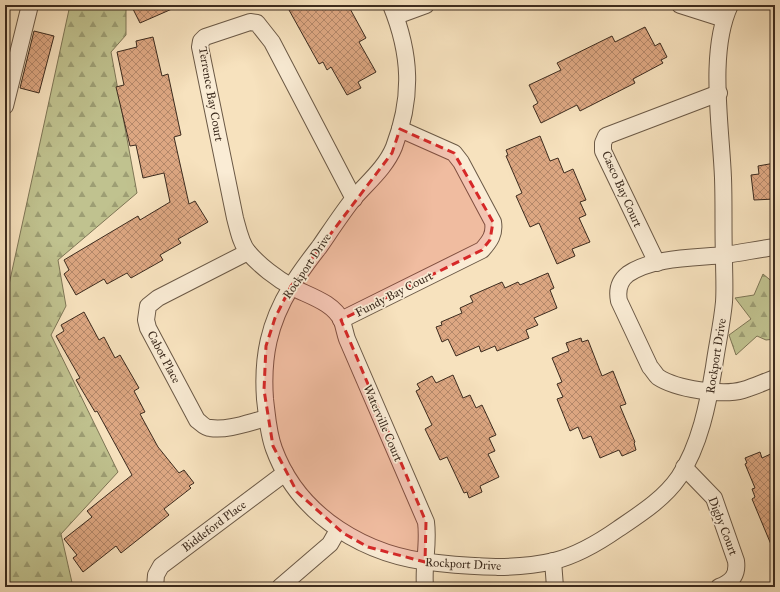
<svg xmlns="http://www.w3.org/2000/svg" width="780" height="592" viewBox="0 0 780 592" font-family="'IM FELL Great Primer',serif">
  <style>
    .forest { fill: url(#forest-firs); stroke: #7e7656 }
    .building { fill: url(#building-cross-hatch); stroke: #3c2b1e }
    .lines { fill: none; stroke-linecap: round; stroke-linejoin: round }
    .street-casing { stroke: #6b5946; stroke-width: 18 }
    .street { stroke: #faecd5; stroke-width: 16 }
    .marked { fill: #d62828; fill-opacity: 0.2; stroke: #d62828; stroke-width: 3; stroke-dasharray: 8 5; stroke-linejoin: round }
    .labels { text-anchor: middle; stroke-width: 3.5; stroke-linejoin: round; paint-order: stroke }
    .street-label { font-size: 12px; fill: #3c2b1e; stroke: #faecd5 }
  </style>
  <defs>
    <pattern id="forest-firs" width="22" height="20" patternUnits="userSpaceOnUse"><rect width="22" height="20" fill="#c0c28f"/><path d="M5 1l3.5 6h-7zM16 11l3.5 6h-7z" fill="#9d9e74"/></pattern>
    <pattern id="building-cross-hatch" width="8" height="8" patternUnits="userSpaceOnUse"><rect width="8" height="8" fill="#dda782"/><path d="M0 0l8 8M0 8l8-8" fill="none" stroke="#b4886a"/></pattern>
  </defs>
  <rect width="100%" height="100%" fill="#f7e2be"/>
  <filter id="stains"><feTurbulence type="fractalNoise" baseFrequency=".005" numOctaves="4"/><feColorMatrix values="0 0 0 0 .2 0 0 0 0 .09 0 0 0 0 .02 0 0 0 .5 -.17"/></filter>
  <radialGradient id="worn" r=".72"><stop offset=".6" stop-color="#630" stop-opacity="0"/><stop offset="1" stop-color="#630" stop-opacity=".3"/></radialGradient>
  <!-- forest -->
  <g class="forest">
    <polygon points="70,5 126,5 126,35 111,52 137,193 58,260 66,306 51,335 118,472 61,534 73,587 5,587 5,303"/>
    <polygon points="763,274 775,284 775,339 766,340 757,336 736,355 729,335 751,319 735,298 754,295"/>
  </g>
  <!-- building -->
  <g class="building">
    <polygon points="131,5 181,5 140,23"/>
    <polygon points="300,5 348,5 366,38 359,42 376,72 358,82 361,88 347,95 331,67 327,70 323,62 319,64 289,10"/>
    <polygon points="645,27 655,46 660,43 667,57 661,60 663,63 633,79 635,83 580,111 577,105 541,123 533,106 538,103 529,85 561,70 557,63 612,36 615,42"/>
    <polygon points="34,31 54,36 39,93 20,88"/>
    <polygon points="153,37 162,76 168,74 181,135 174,137 189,204 195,201 208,222 178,239 181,243 160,255 163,260 131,278 127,273 107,284 104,279 76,295 64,274 69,270 64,260 138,216 140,220 170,202 164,173 143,178 136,145 130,146 116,87 124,85 117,52 137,47 136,41"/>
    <polygon points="540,136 550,161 558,158 564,173 573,169 586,200 580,202 586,215 579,218 590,242 572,249 575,256 557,264 539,223 530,227 516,196 522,193 506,156 508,155 506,150"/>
    <polygon points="775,163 775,199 754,200 751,175 759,174 758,166"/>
    <polygon points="548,273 554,288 550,290 557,308 534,318 538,325 526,330 529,338 497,351 495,346 481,352 479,346 456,356 448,339 442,342 436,327 442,325 441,322 462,313 460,308 473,302 470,296 502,282 505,288 518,282 520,285"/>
    <polygon points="84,312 99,340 104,337 115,358 120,355 139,388 134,391 145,412 140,414 158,447 179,473 184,470 194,483 189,486 191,488 164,509 169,515 121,553 116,546 83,572 73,558 77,555 64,539 92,517 87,511 132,475 97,411 95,412 76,380 80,378 56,336 64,331 61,325"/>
    <polygon points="581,338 582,342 588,340 602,376 613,371 626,404 620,406 635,442 634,443 636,450 622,456 619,450 600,458 591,436 583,439 578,427 570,431 557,399 563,397 557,384 562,382 552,358 569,351 566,343"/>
    <polygon points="453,375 463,398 470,395 476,408 482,405 496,435 489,438 495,451 488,454 499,477 480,486 482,492 469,498 467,492 464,493 447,457 440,460 425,429 432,425 416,391 420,389 417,384 432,376 436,383"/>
    <polygon points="760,452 762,458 775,452 775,554 752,499 755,497 752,489 755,488 745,464 747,463 745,458"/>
  </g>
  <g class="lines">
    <defs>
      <g id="street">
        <path d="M391,5C411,54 413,97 394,147C386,167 368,182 354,198C342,213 331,230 320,246C310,259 299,273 291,287C269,323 262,357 265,399C267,415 268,433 274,449C299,517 367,557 438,563C476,567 515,570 554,561C578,555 598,543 618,529C640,514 664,499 679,477C700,445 708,404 714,367C717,345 722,324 724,302C725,288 724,273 724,258C723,231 724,205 723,178C721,126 708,52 730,5"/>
        <polyline points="680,5 724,19"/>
        <polyline points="396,16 426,5"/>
        <polyline points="5,106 30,5"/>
        <path d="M354,199L272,42L257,23L250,22L205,37L201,41L200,47L235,218C238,229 241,244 248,252C259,265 277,279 292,287C309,296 333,302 342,321C344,327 345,333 347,339L426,522C429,544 423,565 425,587"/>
        <path d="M775,247C758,249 741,253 724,255C694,258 653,257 628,274C619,281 617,291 619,301L650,367C653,370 655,374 658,377C676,389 722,396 743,390C754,387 764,382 775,378"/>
        <path d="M248,252L158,298L148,306L146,320L148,328L197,420C201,423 205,428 210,428C228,431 250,422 267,418"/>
        <polyline points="657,263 603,151 603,143 606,136 719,93"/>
        <path d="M341,320L482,250C490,241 495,234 493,222L461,162L454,153L400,129"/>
        <path d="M684,467L714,498L736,561C738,575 732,582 719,587"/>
        <polyline points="553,561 555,587"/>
        <polyline points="155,587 156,575 161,566 285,473"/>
        <polyline points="280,587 330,544 338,530"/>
      </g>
    </defs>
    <!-- street casing -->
    <use href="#street" class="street-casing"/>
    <!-- street -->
    <use href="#street" class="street"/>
  </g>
  <!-- marked area -->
  <path class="marked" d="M400,129L454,153L493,222L490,240L482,250L341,320L426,522L425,562L368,547L343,533L297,492L273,446L264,390L266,346L275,318L291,286L392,153Z"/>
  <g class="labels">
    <!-- street labels -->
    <g class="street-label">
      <text transform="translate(211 94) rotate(80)" y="4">Terrence Bay Court</text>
      <text transform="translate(622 189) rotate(66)" y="4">Casco Bay Court</text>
      <text transform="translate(307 266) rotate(-56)" y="4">Rockport Drive</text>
      <text transform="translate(394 294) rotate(-27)" y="4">Fundy Bay Court</text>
      <text transform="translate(716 356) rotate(-81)" y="4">Rockport Drive</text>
      <text transform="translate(164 357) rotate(62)" y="4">Cabot Place</text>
      <text transform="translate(383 423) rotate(67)" y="4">Waterville Court</text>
      <text transform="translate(214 526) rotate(-37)" y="4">Biddeford Place</text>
      <text transform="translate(723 526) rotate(69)" y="4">Digby Court</text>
      <text transform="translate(463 564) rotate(3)" y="4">Rockport Drive</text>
    </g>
  </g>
  <!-- margin -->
  <rect width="780" height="592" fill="none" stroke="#f7e2be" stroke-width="20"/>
  <rect x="6" y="6" width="768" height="580" fill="none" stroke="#3c2b1e" stroke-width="2"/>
  <rect x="10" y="10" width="760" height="572" fill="none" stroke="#3c2b1e"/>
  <rect width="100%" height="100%" filter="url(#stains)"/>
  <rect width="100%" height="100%" fill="url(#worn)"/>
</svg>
